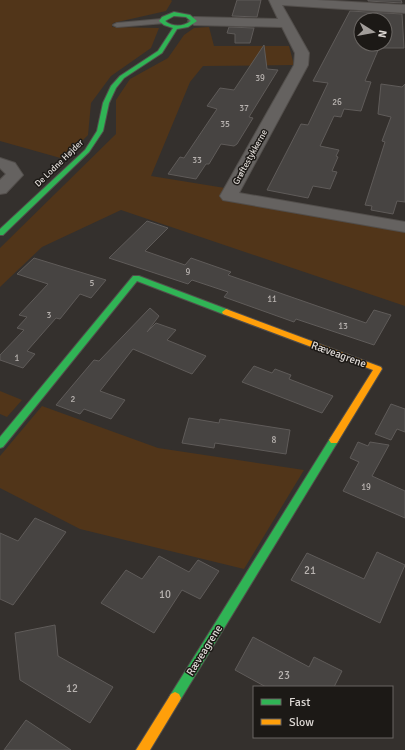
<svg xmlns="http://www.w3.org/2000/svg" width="405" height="750" viewBox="0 0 405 750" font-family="Signika,sans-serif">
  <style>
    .green { fill: #513519 }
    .building { fill: #474442; stroke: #5f5b59; fill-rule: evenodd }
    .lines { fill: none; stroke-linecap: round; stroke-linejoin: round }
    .lane-casing { stroke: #524e4b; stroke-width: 2 }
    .street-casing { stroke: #524e4b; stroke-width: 2 }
    .fast-casing { stroke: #524e4b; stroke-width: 2 }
    .slow-casing { stroke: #524e4b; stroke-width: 2 }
    .lane { fill: #656260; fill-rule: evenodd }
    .street { fill: #656260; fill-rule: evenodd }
    .fast { fill: #30b455; fill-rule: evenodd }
    .slow { fill: #ff9f0a; fill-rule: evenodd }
    .labels { text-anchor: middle; stroke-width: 3; stroke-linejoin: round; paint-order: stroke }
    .number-label { font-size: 9px; fill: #b8b3b0 }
    .far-street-label { font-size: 9px; fill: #ddd8d4; stroke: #1c1916 }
    .street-label { font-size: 11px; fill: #ddd8d4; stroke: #1c1916 }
    .near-number-label { font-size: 11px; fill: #b8b3b0 }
  </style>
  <rect width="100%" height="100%" fill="#34302d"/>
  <!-- green -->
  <g class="green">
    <polygon points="0,0 171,0 172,1 166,11 113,23 112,27 159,28 151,48 111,76 91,103 88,135 64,159 0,141"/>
    <polygon points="209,27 214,46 289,46 294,65 203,66 190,82 151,176 225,188 222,197 405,230 405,306 121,210 42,247 0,287 0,248 116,134 116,100 130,79 168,58 184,35 194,28"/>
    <polygon points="0,391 22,400 7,417 0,414"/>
    <polygon points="42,406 158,448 304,470 244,569 80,529 0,488 0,456"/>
  </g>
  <!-- building -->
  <g class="building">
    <polygon points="237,0 261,0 257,17 232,16"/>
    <polygon points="368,0 401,0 402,3 368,1"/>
    <path d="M350,11L402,14L404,48H379L365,81L371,82L361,111L344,109L341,117L334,116L320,146L339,150L336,156L338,157L332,171L337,172L330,189L313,186L308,198L267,190L301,124L308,125L328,83L313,81ZM361,20H385V44H361Z"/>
    <polygon points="229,27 254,28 250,43 235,43 235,34 227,33"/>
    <polygon points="264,45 267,69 278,70 249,117 253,118 237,144 234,146 221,144 209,164 206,164 196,179 168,174 180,157 184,158 217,109 207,106 220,88 234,90"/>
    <polygon points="381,84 402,87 405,84 405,202 397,201 393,214 371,210 372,206 365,205 385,142 382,141 391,117 378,114"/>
    <polygon points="147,221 168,228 145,251 185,265 191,258 231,272 228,275 366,323 374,310 391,315 374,345 296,319 294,322 224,297 228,292 192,280 188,284 109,258"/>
    <polygon points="34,258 106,280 91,298 80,294 60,319 56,318 27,351 35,354 23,368 0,360 0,355 24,330 17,328 27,317 19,315 48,284 17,274"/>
    <polygon points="150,308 159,316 147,332 156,323 176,330 167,340 206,356 192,374 133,349 100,391 125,400 111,419 84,409 80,414 56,405 94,360 99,361"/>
    <polygon points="254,366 272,373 275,369 291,375 289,379 333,396 322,413 242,382"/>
    <polygon points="391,404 405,409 405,432 397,429 391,440 375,434"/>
    <polygon points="189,418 219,423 220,419 290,430 286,454 215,443 214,448 182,443"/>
    <polygon points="358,442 368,446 370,442 389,445 372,476 405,491 405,518 343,491 359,462 350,458"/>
    <polygon points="35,518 66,532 13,605 0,599 0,533 18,541"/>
    <polygon points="377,552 405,565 380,623 291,580 307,553 364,579"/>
    <polygon points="159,556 189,572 198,560 219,571 200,599 182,590 154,633 101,603 126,570 142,579"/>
    <polygon points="55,625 58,656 113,687 90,723 20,680 15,633"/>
    <polygon points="253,637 309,667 314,657 342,671 334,687 266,687 235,670"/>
    <polygon points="26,720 71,750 4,750"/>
  </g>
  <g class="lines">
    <defs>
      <polygon id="lane" points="162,19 166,21 165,23 117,27 113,25 117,23"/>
      <g id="street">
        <polygon points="269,0 317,0 405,5 405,13 282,5 309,53 308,65 239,193 405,222 405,232 229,201 223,200 220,196 294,65 295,53 282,27 194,25 188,21 194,17 278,19"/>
        <polygon points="0,158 15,163 23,175 6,193 0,194 0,180 6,174 0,168"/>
      </g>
      <g id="fast">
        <path d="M174,12L190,15L197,21L188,27L177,29L162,53L124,78L116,88L109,103L103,131L89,152L3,235H0V229L85,150L97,131L103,103L111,86L120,76L158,51L173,28L164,25L159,21L162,17ZM174,16L186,17L191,21C182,27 173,27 165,21Z"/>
        <polygon points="133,276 139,276 229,310 230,312 229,314 223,314 137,281 3,447 0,448 0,437"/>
        <polygon points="334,436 337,437 339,440 337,443 179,702 175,704 171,702 169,698 171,694 331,437"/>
      </g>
      <g id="slow">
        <polygon points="226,309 381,367 382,369 337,443 331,443 329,440 373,370 223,314 222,312"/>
        <polygon points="175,692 179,694 181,698 179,702 150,750 136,750 171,694"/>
      </g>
    </defs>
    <!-- lane casing -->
    <use href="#lane" class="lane-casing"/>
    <!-- street casing -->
    <use href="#street" class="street-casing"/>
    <!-- fast casing -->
    <use href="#fast" class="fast-casing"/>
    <!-- slow casing -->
    <use href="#slow" class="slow-casing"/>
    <!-- lane -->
    <use href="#lane" class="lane"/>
    <!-- street -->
    <use href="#street" class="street"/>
    <!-- fast -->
    <use href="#fast" class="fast"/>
    <!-- slow -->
    <use href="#slow" class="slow"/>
  </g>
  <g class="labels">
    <!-- number labels -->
    <g class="number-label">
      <text x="260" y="81">39</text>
      <text x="337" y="105">26</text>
      <text x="244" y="111">37</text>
      <text x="225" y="127">35</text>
      <text x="197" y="163">33</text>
      <text x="188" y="275">9</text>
      <text x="92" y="286">5</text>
      <text x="272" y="302">11</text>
      <text x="49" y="318">3</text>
      <text x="343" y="329">13</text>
      <text x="17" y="361">1</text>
      <text x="73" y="402">2</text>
      <text x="274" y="443">8</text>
      <text x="366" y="490">19</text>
    </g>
    <!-- far-street labels -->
    <g class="far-street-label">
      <text transform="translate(250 157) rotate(-61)" y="3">Grøftestykkerne</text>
      <text transform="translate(59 163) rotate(-44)" y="3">De Lodne Højder</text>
    </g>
    <!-- street labels -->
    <g class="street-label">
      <text transform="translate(339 354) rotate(20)" y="4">Ræveagrene</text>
      <text transform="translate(204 650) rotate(-58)" y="4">Ræveagrene</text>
    </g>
    <!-- near-number labels -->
    <g class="near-number-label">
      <text x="310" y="574">21</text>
      <text x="165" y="598">10</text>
      <text x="284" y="679">23</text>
      <text x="72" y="692">12</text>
    </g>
  </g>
  <!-- legend -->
  <rect x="253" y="686" width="140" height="52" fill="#1c1916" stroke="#696562"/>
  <rect x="261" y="699" width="20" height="6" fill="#30b455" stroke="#696562"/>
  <text x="289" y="706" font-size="12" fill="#ddd8d4">Fast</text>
  <rect x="261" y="719" width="20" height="6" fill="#ff9f0a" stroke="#696562"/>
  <text x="289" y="726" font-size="12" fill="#ddd8d4">Slow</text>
  <!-- north arrow -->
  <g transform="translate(373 32) rotate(101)"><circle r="19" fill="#1c1916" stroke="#696562"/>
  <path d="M0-3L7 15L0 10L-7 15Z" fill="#a29d9a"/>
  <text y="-6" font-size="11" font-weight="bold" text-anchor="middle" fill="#ddd8d4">N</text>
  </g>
</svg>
